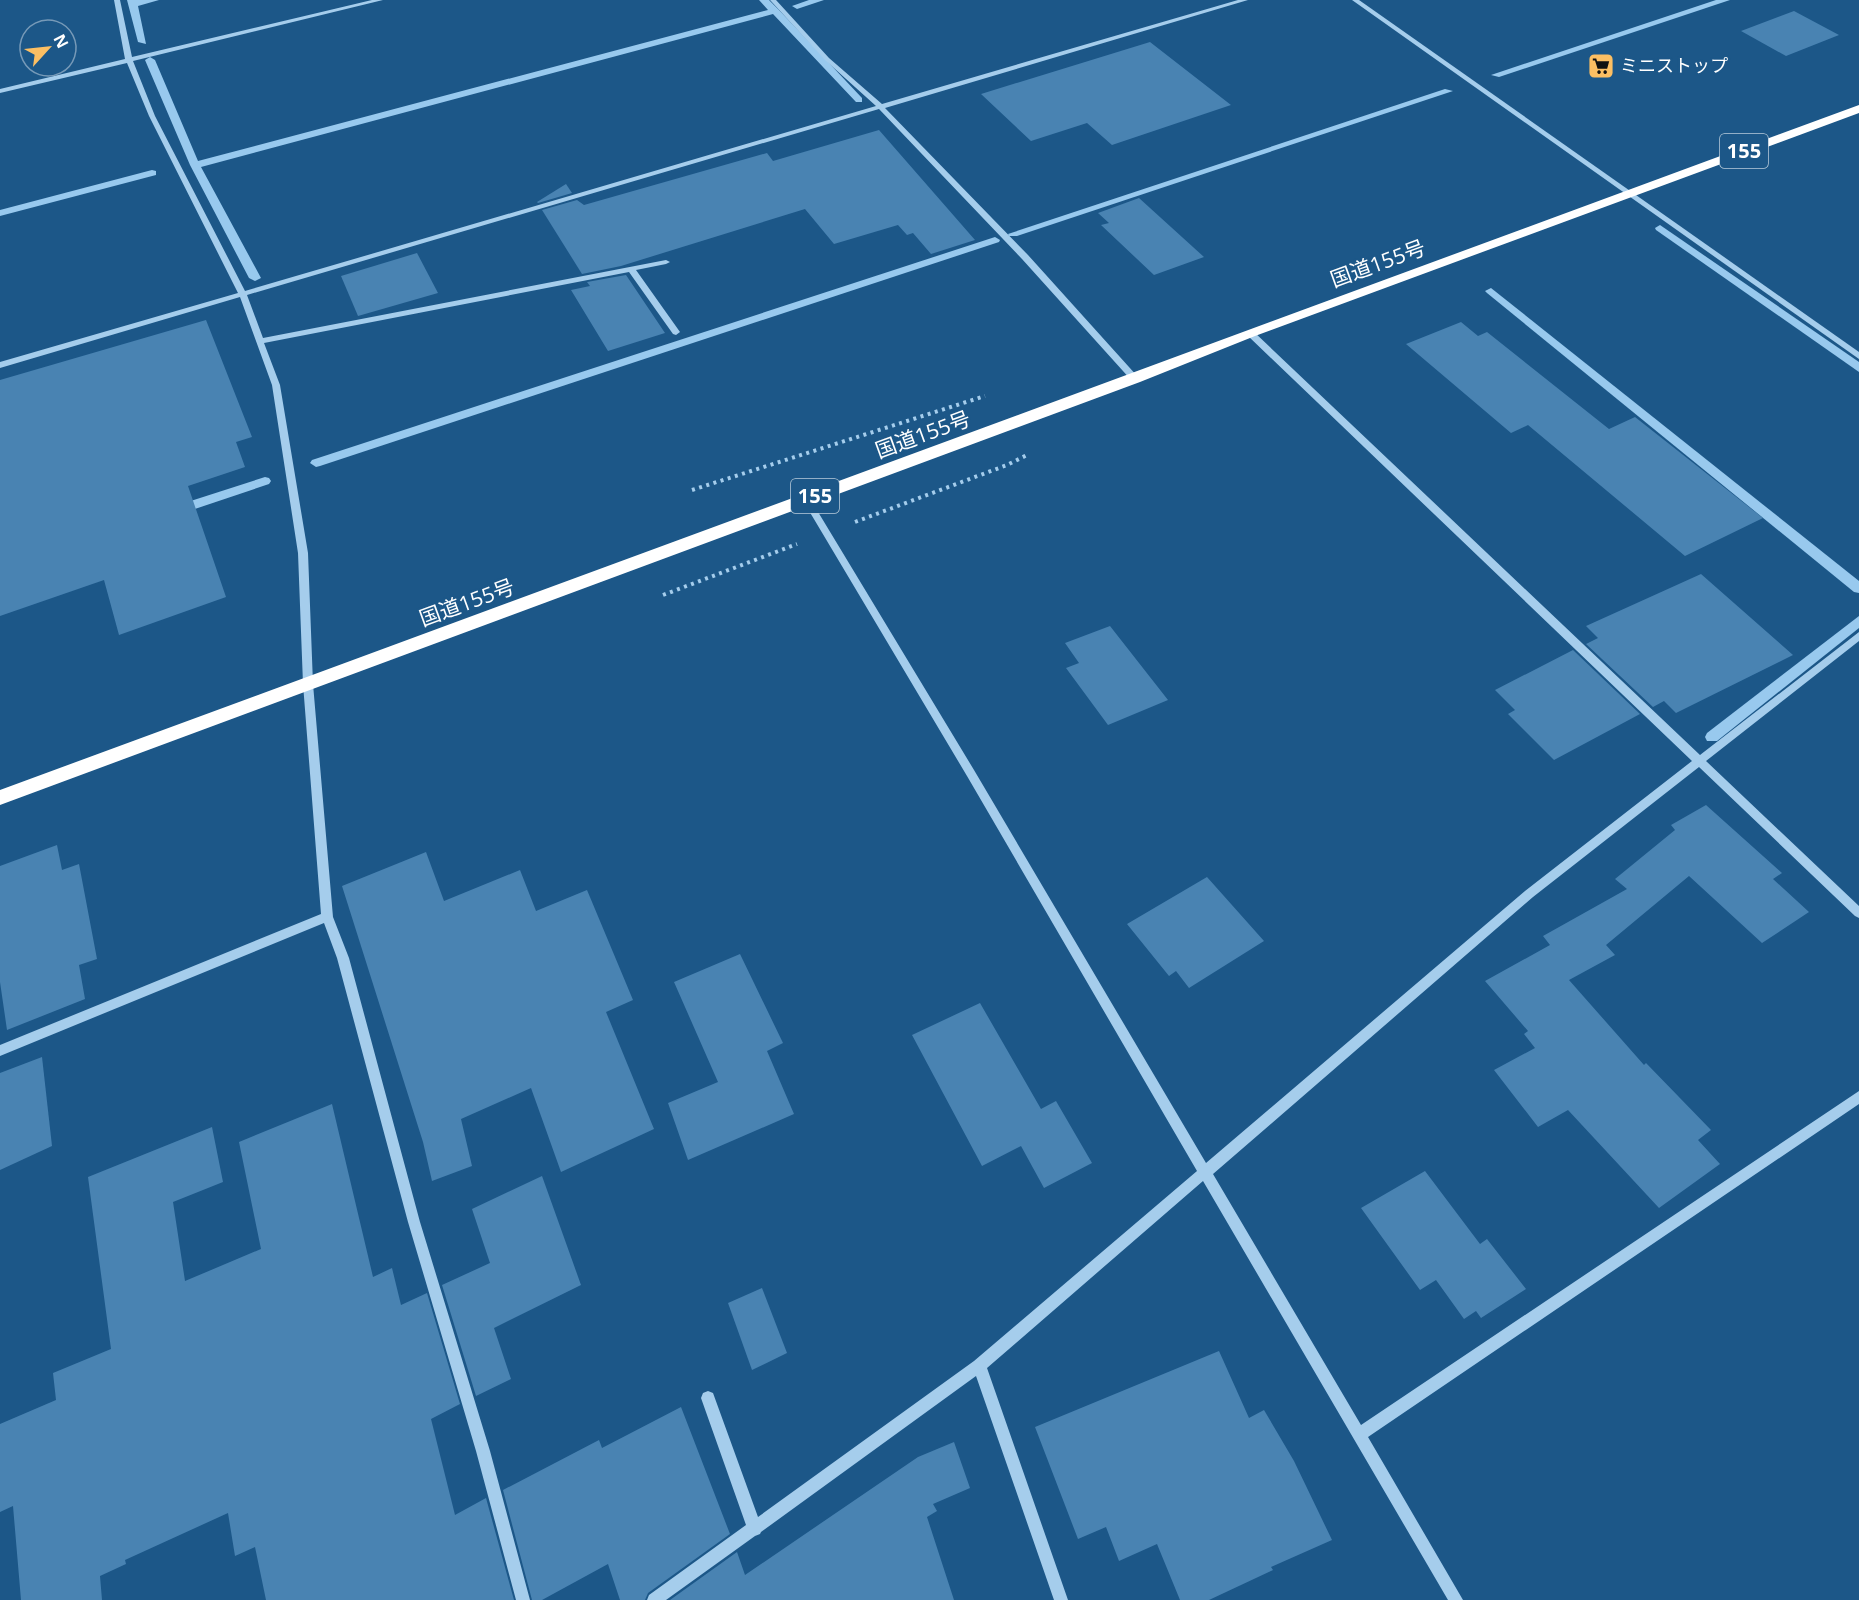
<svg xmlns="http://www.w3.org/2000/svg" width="1859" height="1600" viewBox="0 0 1859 1600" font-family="'Open Sans','Noto Sans JP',sans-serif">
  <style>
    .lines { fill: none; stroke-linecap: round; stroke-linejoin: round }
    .stream { fill: #98c9ee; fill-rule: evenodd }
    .building { fill: #4983b2 }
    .path { stroke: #a5cdec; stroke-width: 4; stroke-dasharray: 3 4.5; stroke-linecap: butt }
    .minor { fill: #a5cdec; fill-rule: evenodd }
    .highway { fill: #fff; fill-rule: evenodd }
    .labels { text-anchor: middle; stroke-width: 4.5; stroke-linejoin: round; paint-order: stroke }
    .far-poi-label { font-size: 18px; fill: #fff; stroke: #1c5788; text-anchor: start }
    .shield { fill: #1c5788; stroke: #bbcddb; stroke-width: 1.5 }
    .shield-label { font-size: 20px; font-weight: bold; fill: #fff }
    .street-label { font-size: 21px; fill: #fff; stroke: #1c5788 }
  </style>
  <rect width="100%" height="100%" fill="#1c5788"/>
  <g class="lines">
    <!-- stream -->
    <g class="stream">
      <polygon points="127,0 159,0 138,6 146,44 138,42"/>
      <polygon points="759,0 769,0 778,9 862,98 862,102 856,102 773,14 201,167 261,278 255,281 249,278 190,165 145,60 150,57 155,60 198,161 768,10"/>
      <polygon points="809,0 824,0 797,9 792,6"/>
      <polygon points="1716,0 1730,0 1499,77 1491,75"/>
      <polygon points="1445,89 1453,91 1017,236 1009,236 1008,234"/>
      <polygon points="152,170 156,171 156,175 0,216 0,210"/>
      <polygon points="1660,225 1859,362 1859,372 1656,230 1655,228"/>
      <polygon points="995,237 1000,240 999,242 320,466 316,467 310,463 312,460"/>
      <polygon points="1491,288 1859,581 1859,593 1854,592 1487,293 1485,291"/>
      <polygon points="265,477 269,478 271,481 269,484 177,515 171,510 172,507"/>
      <polygon points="1859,616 1859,628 1717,741 1707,741 1705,737 1707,733"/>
    </g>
  </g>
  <!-- building -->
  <g class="building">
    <polygon points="1794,11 1839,35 1786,56 1741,31"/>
    <polygon points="1150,42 1231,105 1112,145 1087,123 1031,141 981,94"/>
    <polygon points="879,130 975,240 931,254 913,233 907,235 898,225 834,244 805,209 621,266 582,274 542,210 577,200 584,205 767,153 773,161"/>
    <polygon points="566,184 572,193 538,203 537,202"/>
    <polygon points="1139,198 1204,257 1154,275 1101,225 1109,223 1098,213"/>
    <polygon points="417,253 438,293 358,316 341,276"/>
    <polygon points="626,275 665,333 608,351 571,290 590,286 587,282"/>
    <polygon points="206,320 252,437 236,442 245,467 188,486 226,597 119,635 104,580 0,616 0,380"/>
    <polygon points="1461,322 1478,336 1487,332 1609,429 1635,417 1763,518 1685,556 1528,425 1511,433 1406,344"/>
    <polygon points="1701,574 1793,655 1676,713 1664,701 1653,707 1586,644 1598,638 1586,626"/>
    <polygon points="1110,626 1168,700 1108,725 1066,668 1079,663 1065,643"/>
    <polygon points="1573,650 1640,714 1554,760 1508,714 1515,710 1495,690"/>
    <polygon points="1706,805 1782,873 1773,879 1809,912 1762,943 1689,876 1606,945 1615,955 1569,980 1644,1065 1646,1063 1711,1130 1698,1140 1720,1164 1659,1208 1568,1110 1538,1127 1494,1070 1535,1048 1524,1034 1528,1031 1485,981 1550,945 1543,936 1627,889 1615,879 1675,830 1671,825"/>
    <polygon points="57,845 62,870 79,864 97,959 79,965 85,999 7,1030 0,982 0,866"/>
    <polygon points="426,852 444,901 520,870 536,911 587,890 633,1000 606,1012 654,1129 561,1172 531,1088 461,1119 472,1166 432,1181 423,1142 342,886"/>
    <polygon points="1207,877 1264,941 1189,988 1176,971 1169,976 1127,924"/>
    <polygon points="740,954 783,1043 767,1051 794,1114 688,1160 668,1103 718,1082 674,982"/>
    <polygon points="980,1003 1041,1109 1056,1101 1092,1163 1044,1188 1021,1146 982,1166 912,1035"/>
    <polygon points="42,1057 52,1146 0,1170 0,1073"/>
    <polygon points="332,1104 373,1277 392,1268 401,1305 427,1293 460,1404 431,1419 455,1515 486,1498 514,1600 266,1600 255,1547 235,1556 228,1513 125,1560 126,1564 100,1576 102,1600 21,1600 13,1506 0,1512 0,1424 56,1400 53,1373 111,1349 88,1177 212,1127 223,1182 173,1202 185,1281 261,1249 239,1142"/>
    <polygon points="1425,1171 1480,1244 1487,1239 1526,1289 1481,1318 1476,1311 1464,1319 1436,1280 1420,1290 1361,1208"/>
    <polygon points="542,1176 581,1285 494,1328 511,1379 476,1396 442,1285 490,1263 472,1209"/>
    <polygon points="762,1288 787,1353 752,1370 728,1303"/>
    <polygon points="1219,1351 1249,1418 1264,1410 1294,1461 1332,1540 1271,1567 1273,1570 1209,1600 1180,1600 1157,1544 1119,1561 1106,1527 1078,1539 1035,1427"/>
    <polygon points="681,1407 730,1534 648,1593 645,1600 620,1600 608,1564 542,1600 532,1600 503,1490 599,1440 602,1448"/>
    <polygon points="954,1442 970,1488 933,1504 937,1511 927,1517 954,1600 670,1600 737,1552 745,1575 918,1457"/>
  </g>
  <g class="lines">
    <!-- path -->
    <g class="path">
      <polyline points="692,490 985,396"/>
      <polyline points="855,522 1007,465 1027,455"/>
      <polyline points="663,595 797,544"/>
    </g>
    <!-- minor -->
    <g class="minor">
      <polygon points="114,0 120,0 132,57 372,0 383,0 133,61 155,116 245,291 876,106 825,60 770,0 776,0 829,58 882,104 1238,0 1248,0 885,108 1028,255 1138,377 1138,381 1132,381 1022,259 879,109 247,295 263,338 666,260 670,262 666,264 636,270 680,332 676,335 673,334 629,272 264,343 280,385 308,553 313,684 333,917 349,958 420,1222 490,1451 530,1600 516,1600 476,1451 408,1222 337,958 324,923 0,1056 0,1045 321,914 303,684 298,553 272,385 240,297 0,368 0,362 238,293 149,116 127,63 0,93 0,89 125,59"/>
      <polygon points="1352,0 1359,0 1859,352 1859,359"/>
      <polygon points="1250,330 1253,331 1700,755 1859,632 1859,641 1706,761 1859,906 1859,918 1855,916 1699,767 1533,897 1213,1174 1361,1425 1859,1091 1859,1104 1368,1437 1463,1600 1448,1600 1203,1181 987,1368 1068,1600 1054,1600 976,1376 761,1532 760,1534 755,1536 666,1600 647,1600 649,1595 746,1525 701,1398 703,1393 708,1391 713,1393 758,1517 974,1361 1197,1171 967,776 802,499 803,497 809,497 974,770 1206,1163 1525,891 1692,761 1247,335 1246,333"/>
    </g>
    <!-- highway -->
    <polygon class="highway" points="1859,105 1859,113 1255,336 1140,382 0,805 0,790"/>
  </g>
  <!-- icons -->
  <defs>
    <symbol id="supermarket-square" viewBox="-11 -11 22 22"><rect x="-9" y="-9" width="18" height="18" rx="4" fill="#fcbf63" stroke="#1c5788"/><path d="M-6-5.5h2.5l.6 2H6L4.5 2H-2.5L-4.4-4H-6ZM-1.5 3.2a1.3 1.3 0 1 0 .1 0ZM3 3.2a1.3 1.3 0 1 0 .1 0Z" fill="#111"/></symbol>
  </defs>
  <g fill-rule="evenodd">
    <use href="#supermarket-square" x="1586" y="51" width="30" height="30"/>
  </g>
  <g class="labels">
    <!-- far-poi labels -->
    <g class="far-poi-label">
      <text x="1620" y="72">ミニストップ</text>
    </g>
    <!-- shield labels -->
    <g class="shield">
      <rect x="1720" y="134" width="48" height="34" rx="4.5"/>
      <rect x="791" y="479" width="48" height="34" rx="4.5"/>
    </g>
    <g class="shield-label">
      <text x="1744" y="158">155</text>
      <text x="815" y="503">155</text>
    </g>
    <!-- street labels -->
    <g class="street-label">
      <text transform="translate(1378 264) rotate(-20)" y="7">国道155号</text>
      <text transform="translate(923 435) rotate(-20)" y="7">国道155号</text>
      <text transform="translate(467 603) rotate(-20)" y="7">国道155号</text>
    </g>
  </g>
  <!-- north arrow -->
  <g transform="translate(48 48) rotate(63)"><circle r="28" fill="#1c5788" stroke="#779ab8" stroke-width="1.5"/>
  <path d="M0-4.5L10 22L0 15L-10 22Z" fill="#fcbf63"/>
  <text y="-9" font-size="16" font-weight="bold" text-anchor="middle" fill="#ffffff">N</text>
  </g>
</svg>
